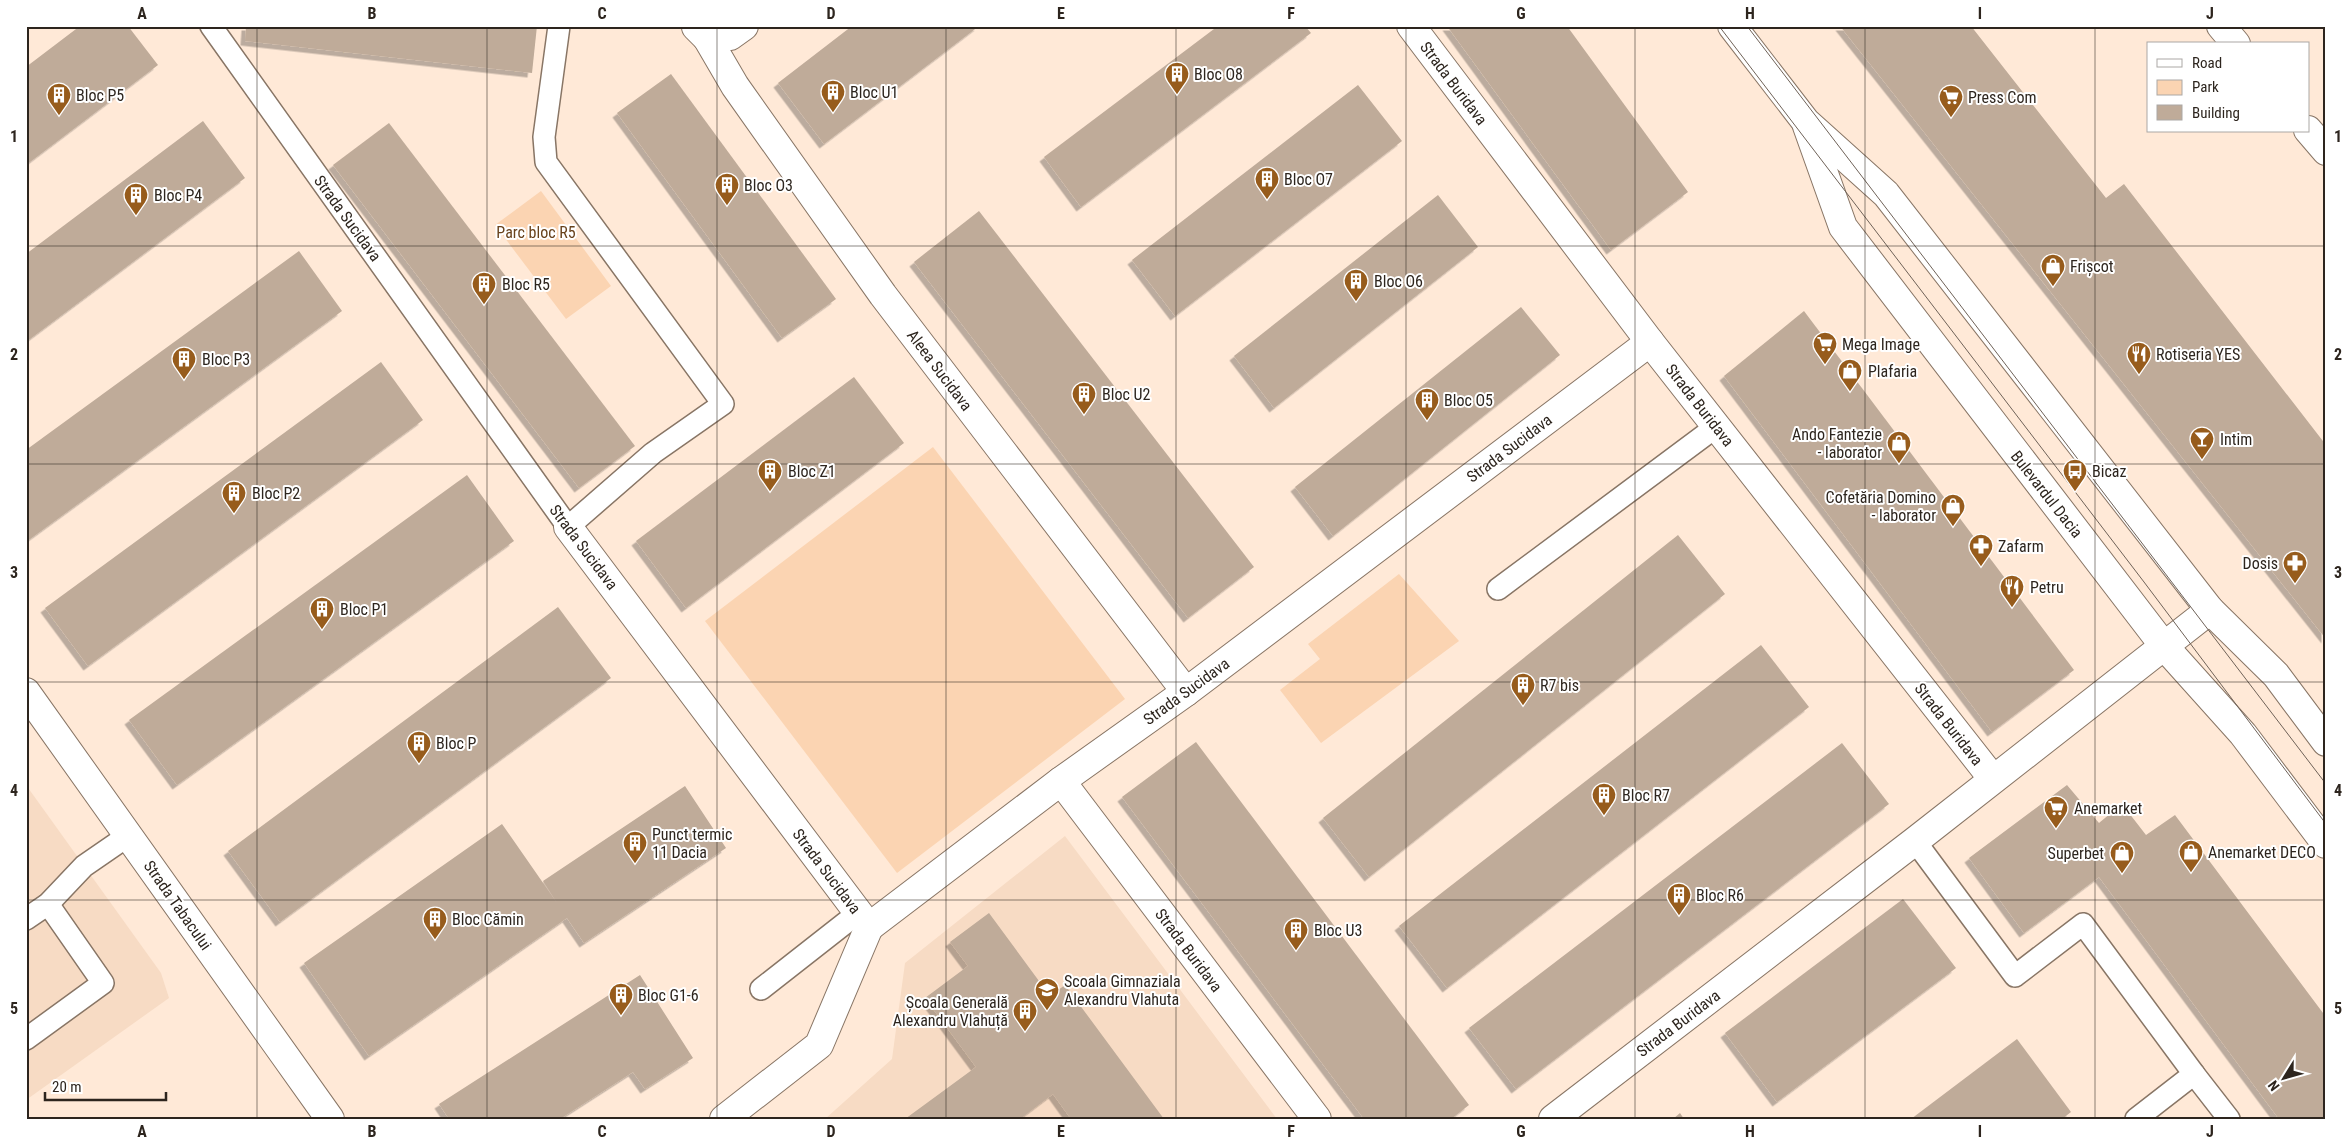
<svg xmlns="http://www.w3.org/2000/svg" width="2352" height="1145" viewBox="0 0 2352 1145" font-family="'Roboto Condensed',sans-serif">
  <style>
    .built { fill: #f7dbc4 }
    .green { fill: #fbd4b2 }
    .building { fill: #bfab99; filter: url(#shadow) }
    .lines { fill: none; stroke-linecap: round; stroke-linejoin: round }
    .lane-casing { stroke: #887565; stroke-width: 24 }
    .street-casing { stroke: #887565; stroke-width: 30 }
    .secondary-casing { stroke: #887565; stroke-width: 30 }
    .lane { stroke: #fff; stroke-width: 21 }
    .street { stroke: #fff; stroke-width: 28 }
    .secondary { stroke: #fff; stroke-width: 28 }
    .tram { stroke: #6f6258; stroke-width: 1 }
    .grid { fill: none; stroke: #2d251e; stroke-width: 1; stroke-opacity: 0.55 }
    .labels { text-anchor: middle; stroke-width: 4; stroke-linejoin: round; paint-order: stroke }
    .poi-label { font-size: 16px; fill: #2d251e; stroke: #fff; text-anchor: start }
    .street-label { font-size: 16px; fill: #2d251e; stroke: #fff }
    .park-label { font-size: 16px; fill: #68421c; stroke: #fff }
    .neatline { fill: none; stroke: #2d251e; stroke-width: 2 }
    .grid-label { font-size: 16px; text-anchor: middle; font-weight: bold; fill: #2d251e }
  </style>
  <defs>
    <filter id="shadow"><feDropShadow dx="-4.5" dy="4.5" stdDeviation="0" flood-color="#0004"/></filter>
  </defs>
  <rect width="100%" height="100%" fill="#ffe9d7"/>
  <!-- built -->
  <g class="built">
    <polygon points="26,785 161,973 169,998 26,1100"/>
    <polygon points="1065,836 1277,1119 825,1119 892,1059 905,963"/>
  </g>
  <!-- green -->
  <g class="green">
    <polygon points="541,191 611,286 566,319 495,225"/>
    <polygon points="933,447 1125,699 897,873 705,621"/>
    <polygon points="1399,574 1459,641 1321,743 1280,690 1320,659 1308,644"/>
  </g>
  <!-- building -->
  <g class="building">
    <polygon points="80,26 128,26 158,65 26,165 26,67"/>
    <polygon points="246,26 537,26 532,73 245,41"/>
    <polygon points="852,26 979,26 824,144 778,83"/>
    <polygon points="1218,26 1305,26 1311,33 1081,207 1044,157"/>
    <polygon points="1447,26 1567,26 1688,192 1611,250"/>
    <polygon points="1840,26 1971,26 2106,198 2124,184 2326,445 2326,639"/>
    <polygon points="671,74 836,299 782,338 617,113"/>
    <polygon points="1358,85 1402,141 1175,316 1132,260"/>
    <polygon points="203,121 245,178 26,342 26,254"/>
    <polygon points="389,123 635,446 579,488 333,165"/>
    <polygon points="1438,195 1478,247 1274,408 1234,356"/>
    <polygon points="979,211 1254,567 1188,618 914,262"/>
    <polygon points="299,251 342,311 26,542 26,450"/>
    <polygon points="1521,307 1560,355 1333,536 1295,487"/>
    <polygon points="1804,311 2074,670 1992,732 1724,376"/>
    <polygon points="381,362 423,420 88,666 45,608"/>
    <polygon points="854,377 904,443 686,608 636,541"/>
    <polygon points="467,475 514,541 177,785 129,720"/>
    <polygon points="1678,535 1725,594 1369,877 1323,818"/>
    <polygon points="558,607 611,678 280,922 228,851"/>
    <polygon points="1761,645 1809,707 1447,988 1399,926"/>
    <polygon points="1196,742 1469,1105 1451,1119 1364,1119 1122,797"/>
    <polygon points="1842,743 1889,804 1516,1089 1469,1028"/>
    <polygon points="2067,785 2099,823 2122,804 2146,835 2175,815 2326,1017 2326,1119 2279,1119 2099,877 2024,933 1969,858"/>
    <polygon points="685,786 726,848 584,943 567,918 369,1056 304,963 502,824 557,903 543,881"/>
    <polygon points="1903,899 1956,968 1777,1102 1725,1033"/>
    <polygon points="989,913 1050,996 1065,985 1164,1119 1071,1119 1053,1094 1020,1119 905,1119 976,1067 925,998 968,966 950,942"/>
    <polygon points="640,975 693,1058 645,1089 633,1072 560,1119 449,1119 439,1104"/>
    <polygon points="2017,1039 2071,1112 2062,1119 1911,1119"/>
    <polygon points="1680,1113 1684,1119 1673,1119"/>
  </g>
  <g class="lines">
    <defs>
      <g id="lane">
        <polyline points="211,26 568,527 653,453 723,404 546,162 544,137 559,26"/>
        <polyline points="1498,589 1717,426"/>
        <polyline points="1915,841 2015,976 2083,924 2194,1074 2136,1119"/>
        <polyline points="26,919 48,904 84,866 129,835"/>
        <polyline points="761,989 858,913"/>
        <polyline points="26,1039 103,983 48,904"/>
        <polyline points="2194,1074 2229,1119"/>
      </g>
      <g id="street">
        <polyline points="1411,26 1650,342 1993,779"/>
        <polyline points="2221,26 2236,44"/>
        <polyline points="696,27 707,38 730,36 744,26"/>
        <polyline points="707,38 735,86 883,295 1186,692"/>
        <polyline points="2308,130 2326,151"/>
        <polyline points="568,527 869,927 1061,781 1186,692 1650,342"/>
        <polyline points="1061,781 1317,1119"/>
        <polyline points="724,1119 819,1045 869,927"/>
        <polyline points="1553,1119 1915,841 2210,610"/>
      </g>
      <g id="secondary">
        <polyline points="1732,26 1806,122 1886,194 2210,610 2276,675 2326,742"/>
        <polyline points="1807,126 1843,227 2164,646 2243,734 2326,844"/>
        <polyline points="26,692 330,1119"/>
      </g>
    </defs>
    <!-- lane casing -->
    <use href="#lane" class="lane-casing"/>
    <!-- street casing -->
    <use href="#street" class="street-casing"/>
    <!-- secondary casing -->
    <use href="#secondary" class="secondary-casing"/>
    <!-- lane -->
    <use href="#lane" class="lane"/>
    <!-- street -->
    <use href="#street" class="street"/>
    <!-- secondary -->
    <use href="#secondary" class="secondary"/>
    <!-- tram -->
    <g class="tram">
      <polyline points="1719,26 2144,582 2326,824"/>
      <polyline points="1747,26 2326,784"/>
    </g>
  </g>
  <!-- grid -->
  <path class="grid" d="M257,26V1119M487,26V1119M717,26V1119M946,26V1119M1176,26V1119M1406,26V1119M1635,26V1119M1865,26V1119M2095,26V1119M26,246H2326M26,464H2326M26,682H2326M26,900H2326"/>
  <!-- icons -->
  <defs>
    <symbol id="building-pin" viewBox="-11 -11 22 30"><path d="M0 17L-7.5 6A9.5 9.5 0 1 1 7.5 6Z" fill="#975c1c" stroke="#fff"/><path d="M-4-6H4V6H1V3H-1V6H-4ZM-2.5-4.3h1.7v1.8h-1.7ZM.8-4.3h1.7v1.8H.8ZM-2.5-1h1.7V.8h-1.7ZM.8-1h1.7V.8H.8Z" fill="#fff"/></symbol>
    <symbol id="supermarket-pin" viewBox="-11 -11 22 30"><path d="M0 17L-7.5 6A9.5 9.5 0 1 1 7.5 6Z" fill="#975c1c" stroke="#fff"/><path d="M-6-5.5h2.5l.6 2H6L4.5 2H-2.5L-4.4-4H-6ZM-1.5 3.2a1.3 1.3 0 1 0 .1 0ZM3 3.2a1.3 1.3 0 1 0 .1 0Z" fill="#fff"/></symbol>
    <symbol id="shop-pin" viewBox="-11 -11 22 30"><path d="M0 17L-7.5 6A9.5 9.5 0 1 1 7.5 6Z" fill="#975c1c" stroke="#fff"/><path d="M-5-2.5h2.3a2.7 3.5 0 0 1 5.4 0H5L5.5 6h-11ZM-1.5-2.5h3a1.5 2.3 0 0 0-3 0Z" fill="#fff"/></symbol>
    <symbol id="restaurant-pin" viewBox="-11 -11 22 30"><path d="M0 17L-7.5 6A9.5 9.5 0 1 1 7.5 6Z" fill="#975c1c" stroke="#fff"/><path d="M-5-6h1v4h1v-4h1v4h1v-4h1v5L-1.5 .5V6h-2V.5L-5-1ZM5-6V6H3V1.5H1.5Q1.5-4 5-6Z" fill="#fff"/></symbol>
    <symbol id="bar-pin" viewBox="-11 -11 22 30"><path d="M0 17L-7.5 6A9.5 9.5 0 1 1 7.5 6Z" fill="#975c1c" stroke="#fff"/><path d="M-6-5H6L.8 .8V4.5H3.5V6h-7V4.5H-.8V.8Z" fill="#fff"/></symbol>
    <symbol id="bus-pin" viewBox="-11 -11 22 30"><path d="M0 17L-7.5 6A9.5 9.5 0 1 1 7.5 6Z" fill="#975c1c" stroke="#fff"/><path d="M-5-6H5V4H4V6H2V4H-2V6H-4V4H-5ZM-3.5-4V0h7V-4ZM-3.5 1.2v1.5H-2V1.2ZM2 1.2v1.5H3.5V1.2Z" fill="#fff"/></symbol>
    <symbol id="pharmacy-pin" viewBox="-11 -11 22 30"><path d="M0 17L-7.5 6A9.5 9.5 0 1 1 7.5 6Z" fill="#975c1c" stroke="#fff"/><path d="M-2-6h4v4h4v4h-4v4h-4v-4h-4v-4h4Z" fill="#fff"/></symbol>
    <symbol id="school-pin" viewBox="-11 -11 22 30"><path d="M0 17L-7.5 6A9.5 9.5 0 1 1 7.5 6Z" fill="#975c1c" stroke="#fff"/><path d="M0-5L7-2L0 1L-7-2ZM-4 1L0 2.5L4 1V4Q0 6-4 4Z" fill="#fff"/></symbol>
  </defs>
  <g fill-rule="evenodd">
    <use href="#building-pin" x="1163" y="60" width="28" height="38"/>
    <use href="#building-pin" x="819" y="78" width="28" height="38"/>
    <use href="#building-pin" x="45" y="81" width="28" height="38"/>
    <use href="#supermarket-pin" x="1937" y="83" width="28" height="38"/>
    <use href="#building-pin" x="1253" y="165" width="28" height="38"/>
    <use href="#building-pin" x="713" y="171" width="28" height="38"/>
    <use href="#building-pin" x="122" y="181" width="28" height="38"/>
    <use href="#shop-pin" x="2039" y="252" width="28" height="38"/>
    <use href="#building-pin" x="1342" y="267" width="28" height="38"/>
    <use href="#building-pin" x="470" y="270" width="28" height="38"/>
    <use href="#supermarket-pin" x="1811" y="330" width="28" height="38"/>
    <use href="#restaurant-pin" x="2125" y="340" width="28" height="38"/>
    <use href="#building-pin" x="170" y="345" width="28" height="38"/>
    <use href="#shop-pin" x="1836" y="357" width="28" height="38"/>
    <use href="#building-pin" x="1070" y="380" width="28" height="38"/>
    <use href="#building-pin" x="1413" y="386" width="28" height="38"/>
    <use href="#bar-pin" x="2188" y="425" width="28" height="38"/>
    <use href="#shop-pin" x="1885" y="429" width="28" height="38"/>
    <use href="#building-pin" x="756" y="457" width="28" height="38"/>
    <use href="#bus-pin" x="2061" y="457" width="28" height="38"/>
    <use href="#building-pin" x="220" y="479" width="28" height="38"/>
    <use href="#shop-pin" x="1939" y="492" width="28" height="38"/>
    <use href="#pharmacy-pin" x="1967" y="532" width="28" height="38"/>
    <use href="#pharmacy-pin" x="2281" y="549" width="28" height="38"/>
    <use href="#restaurant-pin" x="1998" y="573" width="28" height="38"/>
    <use href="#building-pin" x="308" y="595" width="28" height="38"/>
    <use href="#building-pin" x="1509" y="671" width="28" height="38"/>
    <use href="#building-pin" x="405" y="729" width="28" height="38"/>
    <use href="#building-pin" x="1590" y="781" width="28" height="38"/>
    <use href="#supermarket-pin" x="2042" y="794" width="28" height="38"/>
    <use href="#building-pin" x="621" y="829" width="28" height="38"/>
    <use href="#shop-pin" x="2177" y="838" width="28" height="38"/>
    <use href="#shop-pin" x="2108" y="839" width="28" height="38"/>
    <use href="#building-pin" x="1665" y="881" width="28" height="38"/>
    <use href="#building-pin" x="421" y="905" width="28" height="38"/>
    <use href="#building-pin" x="1282" y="916" width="28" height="38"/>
    <use href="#school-pin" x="1033" y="976" width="28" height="38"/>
    <use href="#building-pin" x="607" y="981" width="28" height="38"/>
    <use href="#building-pin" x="1011" y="997" width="28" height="38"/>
  </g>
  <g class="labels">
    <!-- poi labels -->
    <g class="poi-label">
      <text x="1194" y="80">Bloc O8</text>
      <text x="850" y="98">Bloc U1</text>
      <text x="76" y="101">Bloc P5</text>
      <text x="1968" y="103">Press Com</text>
      <text x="1284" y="185">Bloc O7</text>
      <text x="744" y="191">Bloc O3</text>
      <text x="154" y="201">Bloc P4</text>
      <text x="2070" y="272">Frișcot</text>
      <text x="1374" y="287">Bloc O6</text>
      <text x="502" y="290">Bloc R5</text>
      <text x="1842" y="350">Mega Image</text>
      <text x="2156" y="360">Rotiseria YES</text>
      <text x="202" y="365">Bloc P3</text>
      <text x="1868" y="377">Plafaria</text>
      <text x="1102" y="400">Bloc U2</text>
      <text x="1444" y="406">Bloc O5</text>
      <text x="1882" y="440" text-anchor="end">Ando Fantezie<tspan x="1882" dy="18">- laborator</tspan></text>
      <text x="2220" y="445">Intim</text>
      <text x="788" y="477">Bloc Z1</text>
      <text x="2092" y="477">Bicaz</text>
      <text x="252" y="499">Bloc P2</text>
      <text x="1936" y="503" text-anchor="end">Cofetăria Domino<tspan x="1936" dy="18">- laborator</tspan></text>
      <text x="1998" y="552">Zafarm</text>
      <text x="2278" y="569" text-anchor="end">Dosis</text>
      <text x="2030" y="593">Petru</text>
      <text x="340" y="615">Bloc P1</text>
      <text x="1540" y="691">R7 bis</text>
      <text x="436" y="749">Bloc P</text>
      <text x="1622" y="801">Bloc R7</text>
      <text x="2074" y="814">Anemarket</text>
      <text x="652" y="840">Punct termic<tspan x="652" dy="18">11 Dacia</tspan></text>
      <text x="2208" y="858">Anemarket DECO</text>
      <text x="2104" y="859" text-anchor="end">Superbet</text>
      <text x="1696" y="901">Bloc R6</text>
      <text x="452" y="925">Bloc Cămin</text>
      <text x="1314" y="936">Bloc U3</text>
      <text x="1064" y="987">Scoala Gimnaziala<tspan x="1064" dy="18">Alexandru Vlahuta</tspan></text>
      <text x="638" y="1001">Bloc G1-6</text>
      <text x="1008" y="1008" text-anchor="end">Școala Generală<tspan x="1008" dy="18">Alexandru Vlahuță</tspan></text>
    </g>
    <!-- street labels -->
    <g class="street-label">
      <text transform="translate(1454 83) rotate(53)" y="6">Strada Buridava</text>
      <text transform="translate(348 218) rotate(54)" y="6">Strada Sucidava</text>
      <text transform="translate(940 370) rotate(53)" y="6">Aleea Sucidava</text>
      <text transform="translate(1700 405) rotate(52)" y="6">Strada Buridava</text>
      <text transform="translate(1509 448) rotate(-37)" y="6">Strada Sucidava</text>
      <text transform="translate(2047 494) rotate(52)" y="6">Bulevardul Dacia</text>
      <text transform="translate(584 547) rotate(53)" y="6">Strada Sucidava</text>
      <text transform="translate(1186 691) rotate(-36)" y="6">Strada Sucidava</text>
      <text transform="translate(1949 724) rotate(52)" y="6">Strada Buridava</text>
      <text transform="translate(827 871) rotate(53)" y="6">Strada Sucidava</text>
      <text transform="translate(178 905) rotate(55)" y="6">Strada Tabacului</text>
      <text transform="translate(1189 950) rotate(53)" y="6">Strada Buridava</text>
      <text transform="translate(1678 1023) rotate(-37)" y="6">Strada Buridava</text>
    </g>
    <!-- park labels -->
    <g class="park-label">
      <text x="536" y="238">Parc bloc R5</text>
    </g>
  </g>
  <!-- border -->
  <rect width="2352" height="1145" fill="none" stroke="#ffffff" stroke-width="55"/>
  <!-- legend -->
  <rect x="2147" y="42" width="162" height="90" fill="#ffffff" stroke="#aba8a5"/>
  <rect x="2157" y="59" width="25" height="8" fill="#ffffff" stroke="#aba8a5"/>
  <text x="2192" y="68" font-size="15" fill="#2d251e">Road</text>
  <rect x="2157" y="80" width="25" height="15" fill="#fbd4b2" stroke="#aba8a5"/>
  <text x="2192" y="92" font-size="15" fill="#2d251e">Park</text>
  <rect x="2157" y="105" width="25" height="15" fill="#bfab99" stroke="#aba8a5"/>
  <text x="2192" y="118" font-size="15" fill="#2d251e">Building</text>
  <!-- north arrow -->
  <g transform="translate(2284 1078) rotate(233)" stroke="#ffffff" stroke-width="4" paint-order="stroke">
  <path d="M0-4L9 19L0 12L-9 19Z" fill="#2d251e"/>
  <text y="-8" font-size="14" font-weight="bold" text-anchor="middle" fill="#2d251e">N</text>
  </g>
  <!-- scale -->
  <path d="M45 1092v8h121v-8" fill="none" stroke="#2d251e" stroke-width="2.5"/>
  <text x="52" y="1092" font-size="15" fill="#2d251e" stroke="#ffffff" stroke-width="4" paint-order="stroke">20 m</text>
  <rect x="28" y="28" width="2296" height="1090" class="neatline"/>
  <g class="grid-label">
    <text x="142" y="19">A</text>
    <text x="372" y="19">B</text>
    <text x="602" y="19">C</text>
    <text x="831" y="19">D</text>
    <text x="1061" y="19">E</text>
    <text x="1291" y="19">F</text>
    <text x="1521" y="19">G</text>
    <text x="1750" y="19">H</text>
    <text x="1980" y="19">I</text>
    <text x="2210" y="19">J</text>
    <text x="14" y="142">1</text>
    <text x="2338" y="142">1</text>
    <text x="14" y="360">2</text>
    <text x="2338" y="360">2</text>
    <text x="14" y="578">3</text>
    <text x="2338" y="578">3</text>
    <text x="14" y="796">4</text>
    <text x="2338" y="796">4</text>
    <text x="14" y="1014">5</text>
    <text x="2338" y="1014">5</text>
    <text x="142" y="1137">A</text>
    <text x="372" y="1137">B</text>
    <text x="602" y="1137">C</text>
    <text x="831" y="1137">D</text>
    <text x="1061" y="1137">E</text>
    <text x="1291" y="1137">F</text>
    <text x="1521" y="1137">G</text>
    <text x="1750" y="1137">H</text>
    <text x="1980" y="1137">I</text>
    <text x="2210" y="1137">J</text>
  </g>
</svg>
